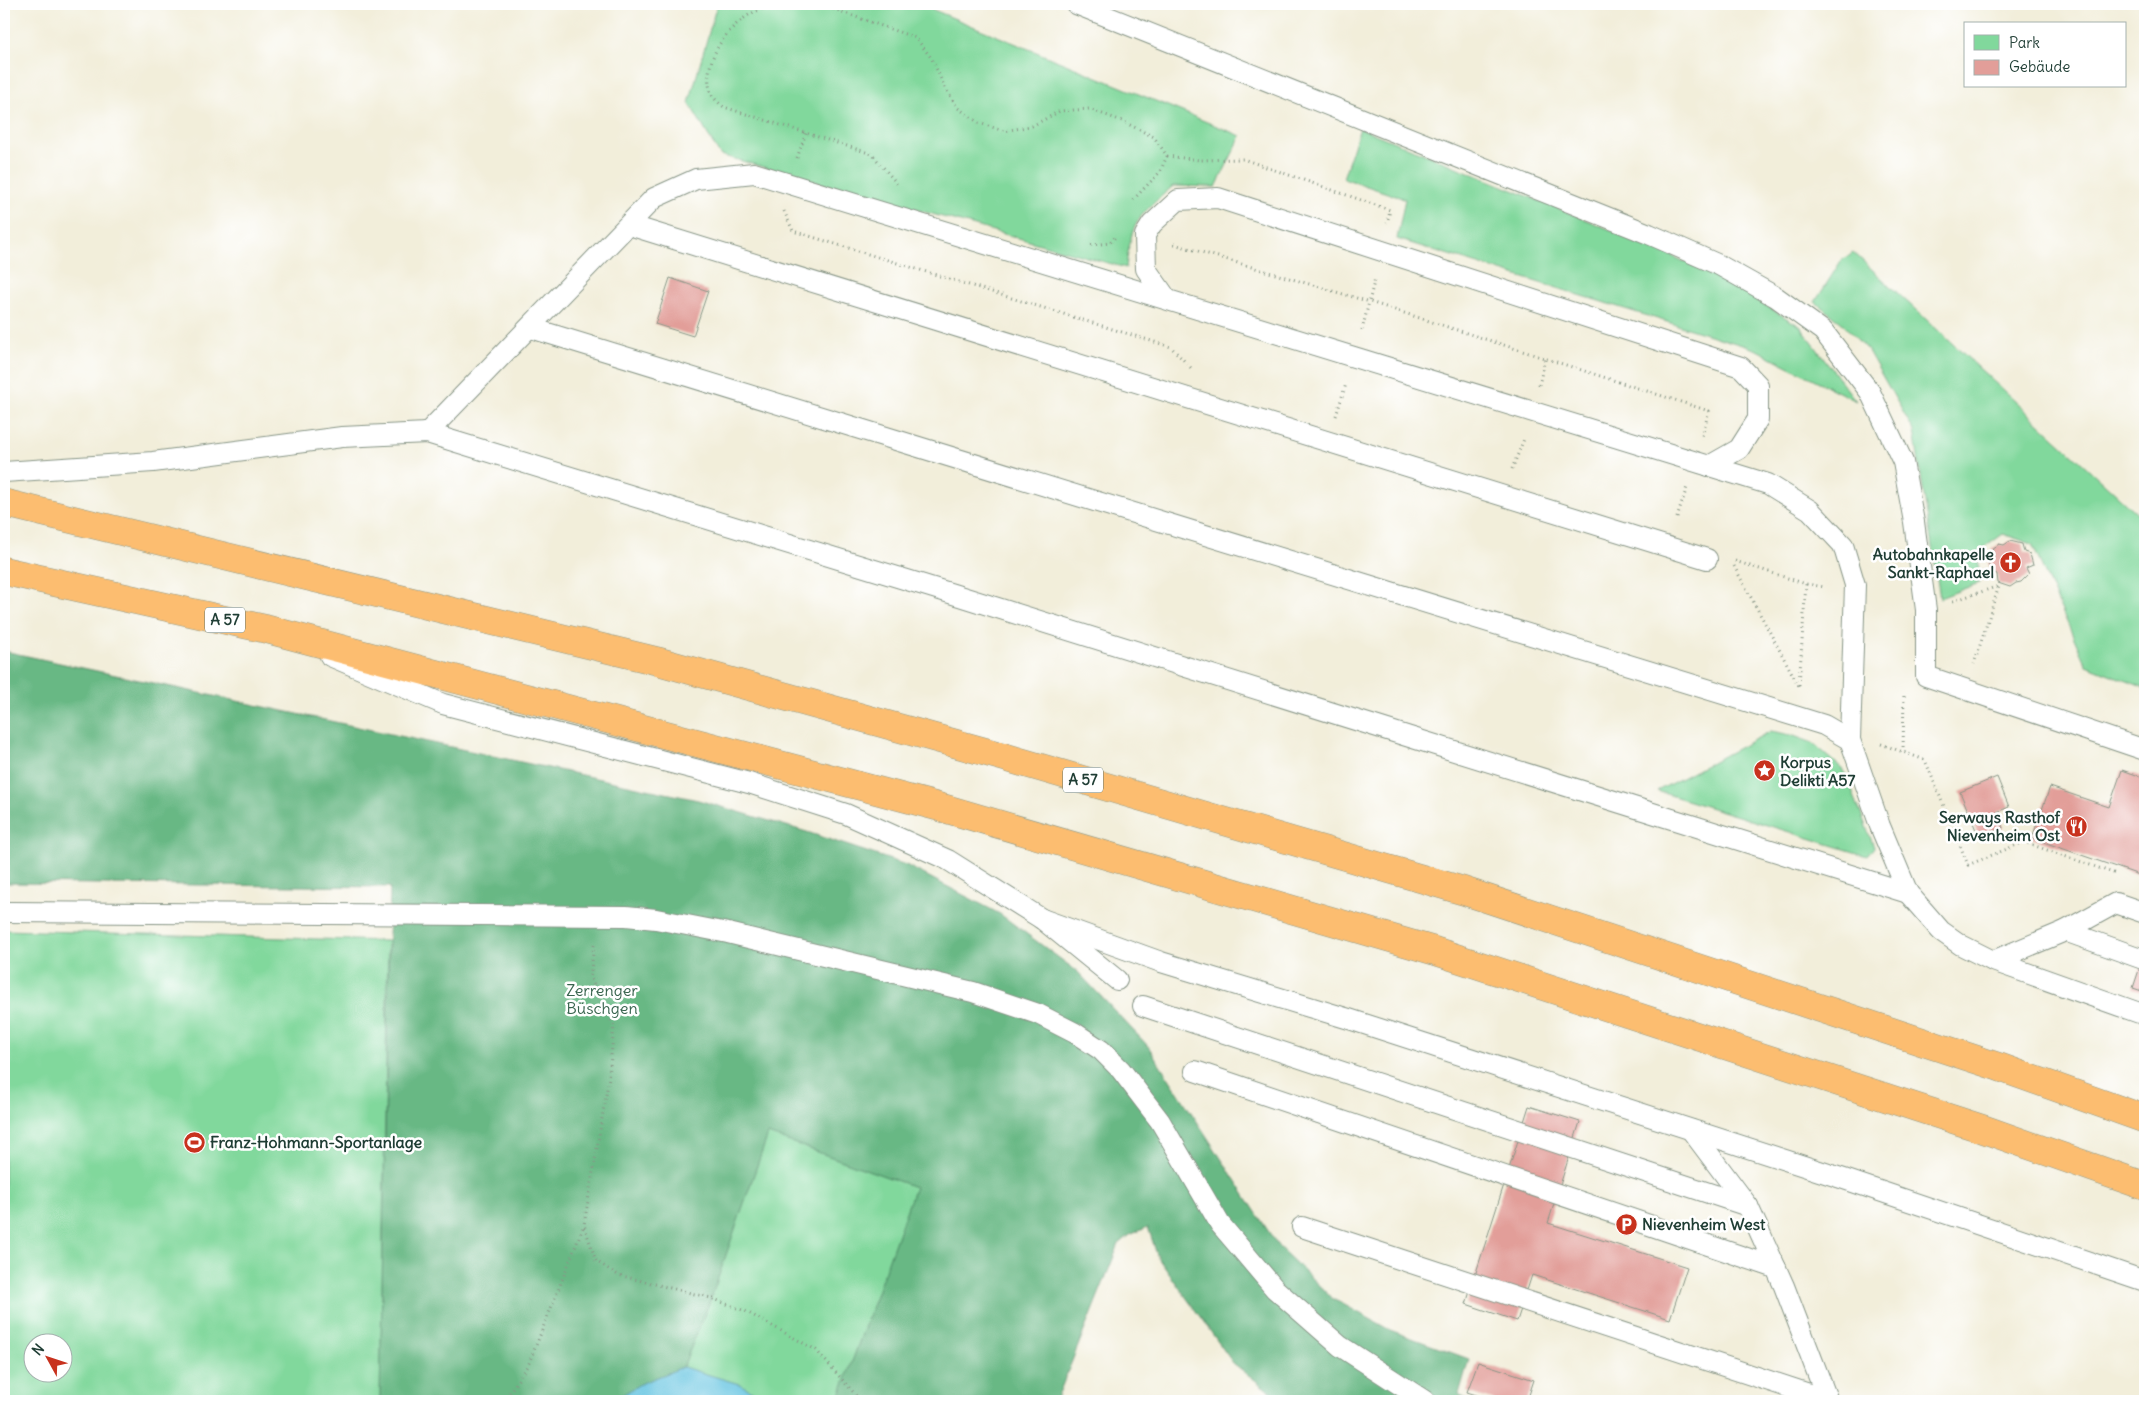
<svg xmlns="http://www.w3.org/2000/svg" width="2149" height="1405" viewBox="0 0 2149 1405" font-family="Delius,sans-serif">
  <style>
    .green { fill: #81d89c; stroke: #508a68; fill-rule: evenodd }
    .forest { fill: #68b884; stroke: #447a5c }
    .water { fill: #62c3e0; stroke: #40808a }
    .building { fill: #e29e99 }
    .lines { fill: none; stroke-linecap: round; stroke-linejoin: round }
    .lane-casing { stroke: #889687; stroke-width: 22 }
    .highway-casing { stroke: #889687; stroke-width: 29 }
    .path { stroke: #889687; stroke-width: 3; stroke-dasharray: 1 4; stroke-linecap: butt }
    .lane { stroke: #fff; stroke-width: 20 }
    .highway { stroke: #fcbd6f; stroke-width: 28 }
    .labels { text-anchor: middle; stroke-width: 5; stroke-linejoin: round; paint-order: stroke }
    .shield { fill: #fff; stroke: #627771; stroke-width: 1 }
    .shield-label { font-size: 15px; font-weight: bold; fill: #1f3d34 }
    .poi-label { font-size: 16px; font-weight: bold; fill: #1f3d34; stroke: #fff; text-anchor: start }
    .park-label { font-size: 16px; fill: #38644e; stroke: #fff }
  </style>
  <rect width="100%" height="100%" fill="#fff"/>
  <filter id="ink" filterUnits="userSpaceOnUse"><feTurbulence type="fractalNoise" baseFrequency=".02" numOctaves="2"/><feDisplacementMap in="SourceGraphic" scale="10" xChannelSelector="R" yChannelSelector="G"/><feConvolveMatrix kernelMatrix="1 2 1 2 8 2 1 2 1" color-interpolation-filters="sRGB"/></filter>
  <filter id="wash" filterUnits="userSpaceOnUse"><feTurbulence type="fractalNoise" baseFrequency=".0096" numOctaves="4" result="noise"/><feDisplacementMap in="SourceGraphic" scale="20" xChannelSelector="R" yChannelSelector="G"/><feGaussianBlur stdDeviation="1.12" result="paint"/><feColorMatrix in="noise" values="0 0 0 0 0 0 0 0 0 0 0 0 0 0 0 0 0 1.4 0 .05"/><feComposite in="paint" operator="in"/></filter>
  <g filter="url(#wash)">
    <rect width="100%" height="100%" fill="#f2eeda"/>
    <!-- green -->
    <g class="green">
      <path d="M717,4H919L1241,136L1216,187L1173,186C1138,217 1131,220 1126,268L720,155L689,103Z"/>
      <polygon points="1360,128 1653,247 1719,278 1800,326 1856,401 1755,349 1397,239 1405,199 1343,178"/>
      <polygon points="1853,252 2145,521 2145,688 2086,665 2032,544 2003,534 1978,552 1979,583 1940,598 1914,431 1868,351 1841,322 1815,302 1841,261"/>
      <polygon points="1771,731 1791,735 1813,743 1844,770 1874,847 1867,856 1657,791"/>
      <path d="M4,930L388,941L380,1401H4ZM62,1342V1372H32V1342Z"/>
      <polygon points="768,1134 915,1187 838,1401 767,1401 742,1385 683,1367 711,1298"/>
    </g>
    <!-- forest -->
    <polygon class="forest" points="4,651 698,800 807,832 906,865 1000,914 1078,972 1148,1046 1278,1246 1332,1298 1390,1330 1469,1359 1459,1394 1468,1401 1282,1401 1233,1363 1158,1258 1148,1227 1130,1235 1119,1244 1056,1401 838,1401 915,1187 768,1134 711,1298 683,1367 640,1384 613,1401 380,1401 390,887 4,883"/>
    <!-- water -->
    <polygon class="water" points="683,1367 742,1385 767,1401 613,1401 640,1384"/>
    <g id="blocks">
      <!-- building -->
      <g class="building">
        <polygon points="670,278 708,291 693,336 655,324"/>
        <polygon points="2010,541 2022,544 2024,552 2030,554 2033,565 2026,568 2029,574 2021,582 2016,583 2010,587 1998,583 1997,574 1990,571 1988,561 1994,556 1992,549 1999,544 2004,545"/>
        <polygon points="2122,770 2145,778 2145,877 2032,838 2050,787 2109,807"/>
        <polygon points="1997,777 2009,807 1997,812 2003,828 1979,837 1960,792"/>
        <polygon points="2145,952 2145,992 2133,988"/>
        <polygon points="1529,1106 1580,1122 1548,1223 1687,1267 1670,1319 1532,1275 1517,1321 1466,1304"/>
        <polygon points="1478,1362 1534,1380 1527,1401 1495,1401 1467,1392"/>
      </g>
    </g>
  </g>
  <g filter="url(#ink)">
    <use href="#blocks" fill-opacity="0" stroke="#889687" stroke-width="1"/>
    <g class="lines">
      <defs>
        <g id="lane">
          <polyline points="1076,4 1649,234 1719,265 1776,297 1823,331 1870,392 1903,462 1914,522 1926,610 1926,676 2145,750"/>
          <polyline points="629,225 1707,559"/>
          <polyline points="1167,299 1146,269 1145,235 1152,224 1178,200 1218,198 1741,367 1758,385 1758,419 1739,449 1709,466"/>
          <polyline points="531,328 1824,725 1850,740 1880,826 1908,893 1941,931 1961,945 1993,961 2145,1015"/>
          <polyline points="427,433 654,198 696,179 754,173 1768,484 1810,510 1843,545 1855,585 1850,740"/>
          <polyline points="4,472 153,462 342,437 427,433 953,594 1908,893"/>
          <polyline points="330,656 443,704 749,783 846,814 948,860 1042,919 1117,980"/>
          <polyline points="4,912 626,916 656,919 728,933 973,992 1038,1014 1075,1033 1101,1050 1121,1070 1160,1121 1220,1224 1275,1289 1340,1346 1425,1401"/>
          <polyline points="1042,919 1161,962 1349,1019 1844,1179 2145,1281"/>
          <polyline points="2065,931 2143,959"/>
          <polyline points="1993,961 2065,931 2116,903 2145,913"/>
          <polyline points="1143,1006 1748,1206"/>
          <polyline points="1195,1071 1776,1268"/>
          <polyline points="1691,1130 1748,1206 1784,1286 1828,1401"/>
          <polyline points="1302,1227 1827,1400"/>
        </g>
        <g id="highway">
          <polyline points="4,503 657,661 1004,757 1464,891 1999,1067 2145,1119"/>
          <polyline points="4,571 266,629 943,808 1435,951 1983,1129 2145,1186"/>
        </g>
      </defs>
      <!-- lane casing -->
      <use href="#lane" class="lane-casing"/>
      <!-- highway casing -->
      <use href="#highway" class="highway-casing"/>
      <!-- path -->
      <g class="path">
        <path d="M812,4C795,4 775,4 759,10C730,21 700,61 711,93C713,98 720,104 724,107L872,154L899,186"/>
        <polyline points="819,4 916,38 932,59 945,88 958,108 979,123 1004,131 1032,126 1060,111 1089,109 1122,121 1154,137 1167,156 1160,172 1132,201"/>
        <polyline points="1167,156 1199,160 1243,159 1390,210 1387,223"/>
        <polyline points="797,158 806,133"/>
        <polyline points="784,211 793,231 1171,347 1191,368"/>
        <polyline points="1174,244 1370,302 1709,411 1702,436"/>
        <polyline points="1091,245 1110,243 1117,235"/>
        <polyline points="1362,330 1375,278"/>
        <polyline points="1539,385 1545,359"/>
        <polyline points="1336,416 1346,384"/>
        <polyline points="1512,469 1524,439"/>
        <polyline points="1677,518 1687,487"/>
        <polyline points="1735,561 1806,584 1825,587"/>
        <polyline points="1734,566 1800,688"/>
        <polyline points="1953,601 1999,586 1974,664"/>
        <polyline points="1799,685 1806,584"/>
        <polyline points="1881,744 1925,760 1968,865 2024,842 2116,874"/>
        <polyline points="1903,752 1904,693"/>
        <polyline points="594,945 590,977 614,1026 609,1077 584,1225 596,1261 618,1275 711,1298 745,1311 816,1350 855,1394 859,1401"/>
        <polyline points="504,1401 529,1363 584,1225"/>
      </g>
      <!-- lane -->
      <use href="#lane" class="lane"/>
      <!-- highway -->
      <use href="#highway" class="highway"/>
    </g>
  </g>
  <!-- icons -->
  <defs>
    <symbol id="church-disc" viewBox="-11 -11 22 22"><circle r="9.5" fill="#c8321e" stroke="#fff"/><path d="M-1.2-6h2.4v3.5h3.3v2.4h-3.3V6h-2.4V-.1h-3.3v-2.4h3.3Z" fill="#fff"/></symbol>
    <symbol id="sight-disc" viewBox="-11 -11 22 22"><circle r="9.5" fill="#c8321e" stroke="#fff"/><path d="M0-6L1.8-2.2L6-1.7L2.9 1.2L3.7 5.4L0 3.3L-3.7 5.4L-2.9 1.2L-6-1.7L-1.8-2.2Z" fill="#fff"/></symbol>
    <symbol id="restaurant-disc" viewBox="-11 -11 22 22"><circle r="9.5" fill="#c8321e" stroke="#fff"/><path d="M-5-6h1v4h1v-4h1v4h1v-4h1v5L-1.5 .5V6h-2V.5L-5-1ZM5-6V6H3V1.5H1.5Q1.5-4 5-6Z" fill="#fff"/></symbol>
    <symbol id="stadium-disc" viewBox="-11 -11 22 22"><circle r="9.5" fill="#c8321e" stroke="#fff"/><path d="M0-5a6.5 5 0 1 0 0 10a6.5 5 0 1 0 0-10ZM-3.5-1.8h7v3.6h-7Z" fill="#fff"/></symbol>
    <symbol id="parking-disc" viewBox="-11 -11 22 22"><circle r="9.5" fill="#c8321e" stroke="#fff"/><path d="M-3.5-5.5H1a3.5 3.5 0 0 1 0 7H-1V5.5H-3.5ZM-1-3.4V-.6H.8a1.4 1.4 0 0 0 0-2.8Z" fill="#fff"/></symbol>
  </defs>
  <g fill-rule="evenodd">
    <use href="#church-disc" x="1998" y="550" width="25" height="25"/>
    <use href="#sight-disc" x="1752" y="758" width="25" height="25"/>
    <use href="#restaurant-disc" x="2064" y="814" width="25" height="25"/>
    <use href="#stadium-disc" x="182" y="1130" width="25" height="25"/>
    <use href="#parking-disc" x="1614" y="1212" width="25" height="25"/>
  </g>
  <g class="labels">
    <!-- shield labels -->
    <g class="shield">
      <rect x="205" y="607.5" width="40" height="25" rx="4"/>
      <rect x="1063" y="767.5" width="40" height="25" rx="4"/>
    </g>
    <g class="shield-label">
      <text x="225" y="625">A 57</text>
      <text x="1083" y="785">A 57</text>
    </g>
    <!-- poi labels -->
    <g class="poi-label">
      <text x="1994" y="560" text-anchor="end">Autobahnkapelle<tspan x="1994" dy="18">Sankt-Raphael</tspan></text>
      <text x="1780" y="768">Korpus<tspan x="1780" dy="18">Delikti A57</tspan></text>
      <text x="2060" y="823" text-anchor="end">Serways Rasthof<tspan x="2060" dy="18">Nievenheim Ost</tspan></text>
      <text x="210" y="1148">Franz-Hohmann-Sportanlage</text>
      <text x="1642" y="1230">Nievenheim West</text>
    </g>
    <!-- park labels -->
    <g class="park-label">
      <text x="602" y="996">Zerrenger<tspan x="602" dy="18">Büschgen</tspan></text>
    </g>
  </g>
  <!-- margin -->
  <rect width="2149" height="1405" fill="none" stroke="#fff" stroke-width="20"/>
  <!-- legend -->
  <rect x="1964" y="22" width="162" height="65" fill="#ffffff" stroke="#a5b1ae"/>
  <rect x="1974" y="35" width="25" height="15" fill="#81d89c" stroke="#a5b1ae"/>
  <text x="2009" y="48" font-size="15" fill="#1f3d34">Park</text>
  <rect x="1974" y="60" width="25" height="15" fill="#e29e99" stroke="#a5b1ae"/>
  <text x="2009" y="72" font-size="15" fill="#1f3d34">Gebäude</text>
  <!-- north arrow -->
  <g transform="translate(48 1358) rotate(310)"><circle r="24" fill="#ffffff" stroke="#a5b1ae"/>
  <path d="M0-4L9 19L0 12L-9 19Z" fill="#c8321e"/>
  <text y="-8" font-size="14" font-weight="bold" text-anchor="middle" fill="#1f3d34">N</text>
  </g>
</svg>
